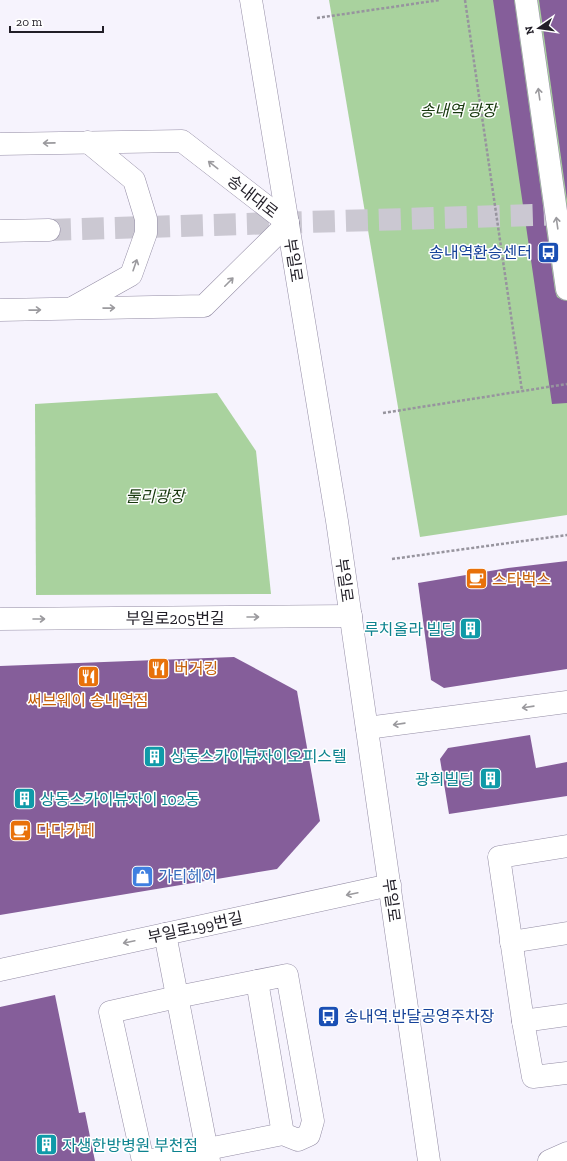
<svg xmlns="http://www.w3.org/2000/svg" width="567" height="1161" viewBox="0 0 567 1161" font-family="'Zilla Slab','Noto Sans KR',serif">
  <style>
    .green { fill: #a9d29e }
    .building { fill: #855e9a }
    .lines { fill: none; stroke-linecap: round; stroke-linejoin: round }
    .minor-tunnel { stroke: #cbc8d2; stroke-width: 22; stroke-dasharray: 22 11; stroke-linecap: butt }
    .minor-casing { stroke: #948da5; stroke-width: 23 }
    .path { stroke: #97949e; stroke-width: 2.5; stroke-dasharray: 3 2; stroke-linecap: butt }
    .minor { stroke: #fff; stroke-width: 22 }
    .oneway { stroke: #9b9a9e }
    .labels { text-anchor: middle; stroke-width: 3; stroke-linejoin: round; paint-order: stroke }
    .park-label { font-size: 16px; font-style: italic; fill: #17380d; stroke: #fff }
    .street-label { font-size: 16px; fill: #211e27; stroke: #fff }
    .transit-label { font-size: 16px; fill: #164399; stroke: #fff; text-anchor: end }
    .food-label { font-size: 16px; fill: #c56008; stroke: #fff; text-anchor: start }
    .culture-label { font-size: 16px; fill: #0d838f; stroke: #fff; text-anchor: start }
    .shop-label { font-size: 16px; fill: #366cbe; stroke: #fff; text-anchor: start }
  </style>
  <rect width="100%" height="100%" fill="#f6f3fd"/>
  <!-- green -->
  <g class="green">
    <polygon points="329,0 555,0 567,93 567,515 420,537"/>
    <polygon points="217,393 256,451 271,594 36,595 35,404"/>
  </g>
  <!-- building -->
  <g class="building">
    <polygon points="493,0 514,0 555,291 557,297 562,300 567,301 567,403 552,404"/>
    <polygon points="539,0 567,0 567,200"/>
    <polygon points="567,561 567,669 444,688 431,680 418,583 508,568"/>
    <polygon points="234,657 297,691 320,821 277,869 0,915 0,666"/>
    <polygon points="530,735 536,768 567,762 567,796 449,814 440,759 448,748"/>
    <polygon points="55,995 79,1113 85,1112 95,1161 0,1161 0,1007"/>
  </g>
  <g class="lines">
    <!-- minor-tunnel -->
    <polyline class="minor-tunnel" points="49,230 567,214"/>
    <defs>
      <g id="minor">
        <polyline points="251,0 337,521 429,1161"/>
        <polyline points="526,0 567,289"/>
        <polyline points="0,144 182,141 288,223"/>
        <polyline points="0,231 49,230"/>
        <polyline points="72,308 131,275 146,233 146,219 134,180 88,142"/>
        <polyline points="0,310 204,306 288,223"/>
        <polyline points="0,619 351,616"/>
        <polyline points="367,728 567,702"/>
        <polyline points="567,846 499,857 523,1021 533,1077 567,1073"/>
        <polyline points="165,934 209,1161"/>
        <polyline points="511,942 567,933"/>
        <polyline points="0,970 390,885"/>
        <polyline points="257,981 283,1134"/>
        <polyline points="523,1021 567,1015"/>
        <polyline points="143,1161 110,1012 177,997 287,975 313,1121 309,1135 298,1140 283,1134 147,1161"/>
        <polyline points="549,1161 567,1153"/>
      </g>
    </defs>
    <!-- minor casing -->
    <use href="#minor" class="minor-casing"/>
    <!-- path -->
    <g class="path">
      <polyline points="465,0 522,391"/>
      <polyline points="317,18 440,0"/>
      <polyline points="383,413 567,384"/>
      <polyline points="392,559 567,535"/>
    </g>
    <!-- minor -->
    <use href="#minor" class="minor"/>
  </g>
  <!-- one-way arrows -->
  <defs><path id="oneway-shaft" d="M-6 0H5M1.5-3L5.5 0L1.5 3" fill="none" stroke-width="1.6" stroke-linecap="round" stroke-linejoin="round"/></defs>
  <g class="oneway">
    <use href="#oneway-shaft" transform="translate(539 94) rotate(-98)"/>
    <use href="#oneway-shaft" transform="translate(49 143) rotate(179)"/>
    <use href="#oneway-shaft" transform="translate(213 165) rotate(-142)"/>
    <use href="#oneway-shaft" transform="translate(557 223) rotate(-98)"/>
    <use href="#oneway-shaft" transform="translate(135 265) rotate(-71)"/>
    <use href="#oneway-shaft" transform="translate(229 282) rotate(-45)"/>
    <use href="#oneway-shaft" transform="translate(109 308) rotate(-1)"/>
    <use href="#oneway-shaft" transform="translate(35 310) rotate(-1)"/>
    <use href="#oneway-shaft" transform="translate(253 617)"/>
    <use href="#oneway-shaft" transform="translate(39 619)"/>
    <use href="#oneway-shaft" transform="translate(528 707) rotate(172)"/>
    <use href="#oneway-shaft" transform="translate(399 724) rotate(172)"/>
    <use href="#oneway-shaft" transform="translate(352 894) rotate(168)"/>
    <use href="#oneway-shaft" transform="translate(129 942) rotate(168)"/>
  </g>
  <!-- icons -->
  <defs>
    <symbol id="bus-square" viewBox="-11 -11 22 22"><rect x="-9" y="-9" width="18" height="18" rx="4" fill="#1a4fb4" stroke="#fff"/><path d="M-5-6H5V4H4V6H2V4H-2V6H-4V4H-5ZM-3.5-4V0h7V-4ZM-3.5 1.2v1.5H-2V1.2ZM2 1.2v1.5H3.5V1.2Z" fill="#fff"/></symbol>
    <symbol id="cafe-square" viewBox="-11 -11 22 22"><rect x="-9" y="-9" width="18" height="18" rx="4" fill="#e8710a" stroke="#fff"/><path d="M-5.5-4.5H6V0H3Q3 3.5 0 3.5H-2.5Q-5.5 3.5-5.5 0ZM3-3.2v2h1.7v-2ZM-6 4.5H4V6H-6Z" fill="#fff"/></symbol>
    <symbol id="building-square" viewBox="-11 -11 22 22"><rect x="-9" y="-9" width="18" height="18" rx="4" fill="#0f9aa8" stroke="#fff"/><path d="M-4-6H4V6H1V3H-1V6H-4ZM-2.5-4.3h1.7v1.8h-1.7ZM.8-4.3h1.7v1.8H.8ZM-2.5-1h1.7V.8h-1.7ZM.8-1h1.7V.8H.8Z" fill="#fff"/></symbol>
    <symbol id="restaurant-square" viewBox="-11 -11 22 22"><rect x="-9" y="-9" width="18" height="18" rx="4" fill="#e8710a" stroke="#fff"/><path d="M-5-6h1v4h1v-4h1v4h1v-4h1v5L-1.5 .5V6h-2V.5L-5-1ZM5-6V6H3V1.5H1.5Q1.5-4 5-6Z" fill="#fff"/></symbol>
    <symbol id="shop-square" viewBox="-11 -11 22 22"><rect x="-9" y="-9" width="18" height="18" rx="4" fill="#3f7fe0" stroke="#fff"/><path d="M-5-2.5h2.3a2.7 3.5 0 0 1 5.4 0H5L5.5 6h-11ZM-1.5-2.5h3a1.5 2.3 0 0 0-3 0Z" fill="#fff"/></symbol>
  </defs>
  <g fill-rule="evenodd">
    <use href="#bus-square" x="536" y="240" width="25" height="25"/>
    <use href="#cafe-square" x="464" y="566" width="25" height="25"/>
    <use href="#building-square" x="458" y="616" width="25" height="25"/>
    <use href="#restaurant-square" x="146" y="656" width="25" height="25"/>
    <use href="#restaurant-square" x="76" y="664" width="25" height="25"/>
    <use href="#building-square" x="142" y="744" width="25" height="25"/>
    <use href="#building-square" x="478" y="766" width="25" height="25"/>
    <use href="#building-square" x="12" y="786" width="25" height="25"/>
    <use href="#cafe-square" x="8" y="818" width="25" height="25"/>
    <use href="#shop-square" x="130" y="864" width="25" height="25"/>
    <use href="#bus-square" x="316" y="1004" width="25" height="25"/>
    <use href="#building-square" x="34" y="1132" width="25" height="25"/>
  </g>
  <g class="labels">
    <!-- park labels -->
    <g class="park-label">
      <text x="458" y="116">송내역 광장</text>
      <text x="155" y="502">둘리광장</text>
    </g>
    <!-- street labels -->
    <g class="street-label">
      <text transform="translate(253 196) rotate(38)" y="6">송내대로</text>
      <text transform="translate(294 260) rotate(81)" y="6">부일로</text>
      <text transform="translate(345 580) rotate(82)" y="6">부일로</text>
      <text x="175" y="624">부일로205번길</text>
      <text transform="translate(392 900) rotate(82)" y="6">부일로</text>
      <text transform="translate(195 927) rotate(-12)" y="6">부일로199번길</text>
    </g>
    <!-- transit labels -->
    <g class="transit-label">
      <text x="532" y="258">송내역환승센터</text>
      <text x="344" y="1022" text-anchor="start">송내역.반달공영주차장</text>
    </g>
    <!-- food labels -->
    <g class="food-label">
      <text x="492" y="585">스타벅스</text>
      <text x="174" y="674">버거킹</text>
      <text x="88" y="706" text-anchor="middle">써브웨이 송내역점</text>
      <text x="36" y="836">다다카페</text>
    </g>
    <!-- culture labels -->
    <g class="culture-label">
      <text x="456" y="635" text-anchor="end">루치올라 빌딩</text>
      <text x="170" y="762">상동스카이뷰자이오피스텔</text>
      <text x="474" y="785" text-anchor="end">광희빌딩</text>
      <text x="40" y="805">상동스카이뷰자이 102동</text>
      <text x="62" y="1151">자생한방병원 부천점</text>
    </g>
    <!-- shop labels -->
    <g class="shop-label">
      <text x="158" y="882">가티헤어</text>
    </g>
  </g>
  <!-- north arrow -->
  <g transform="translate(539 28) rotate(257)" stroke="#ffffff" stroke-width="3" paint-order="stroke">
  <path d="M0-3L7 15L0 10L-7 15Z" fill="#211e27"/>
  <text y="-6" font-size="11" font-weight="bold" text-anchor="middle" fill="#211e27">N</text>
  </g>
  <!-- scale -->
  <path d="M10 26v6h93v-6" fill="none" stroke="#211e27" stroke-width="2"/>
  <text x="16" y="26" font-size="12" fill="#211e27" stroke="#ffffff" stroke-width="3" paint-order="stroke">20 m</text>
</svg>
